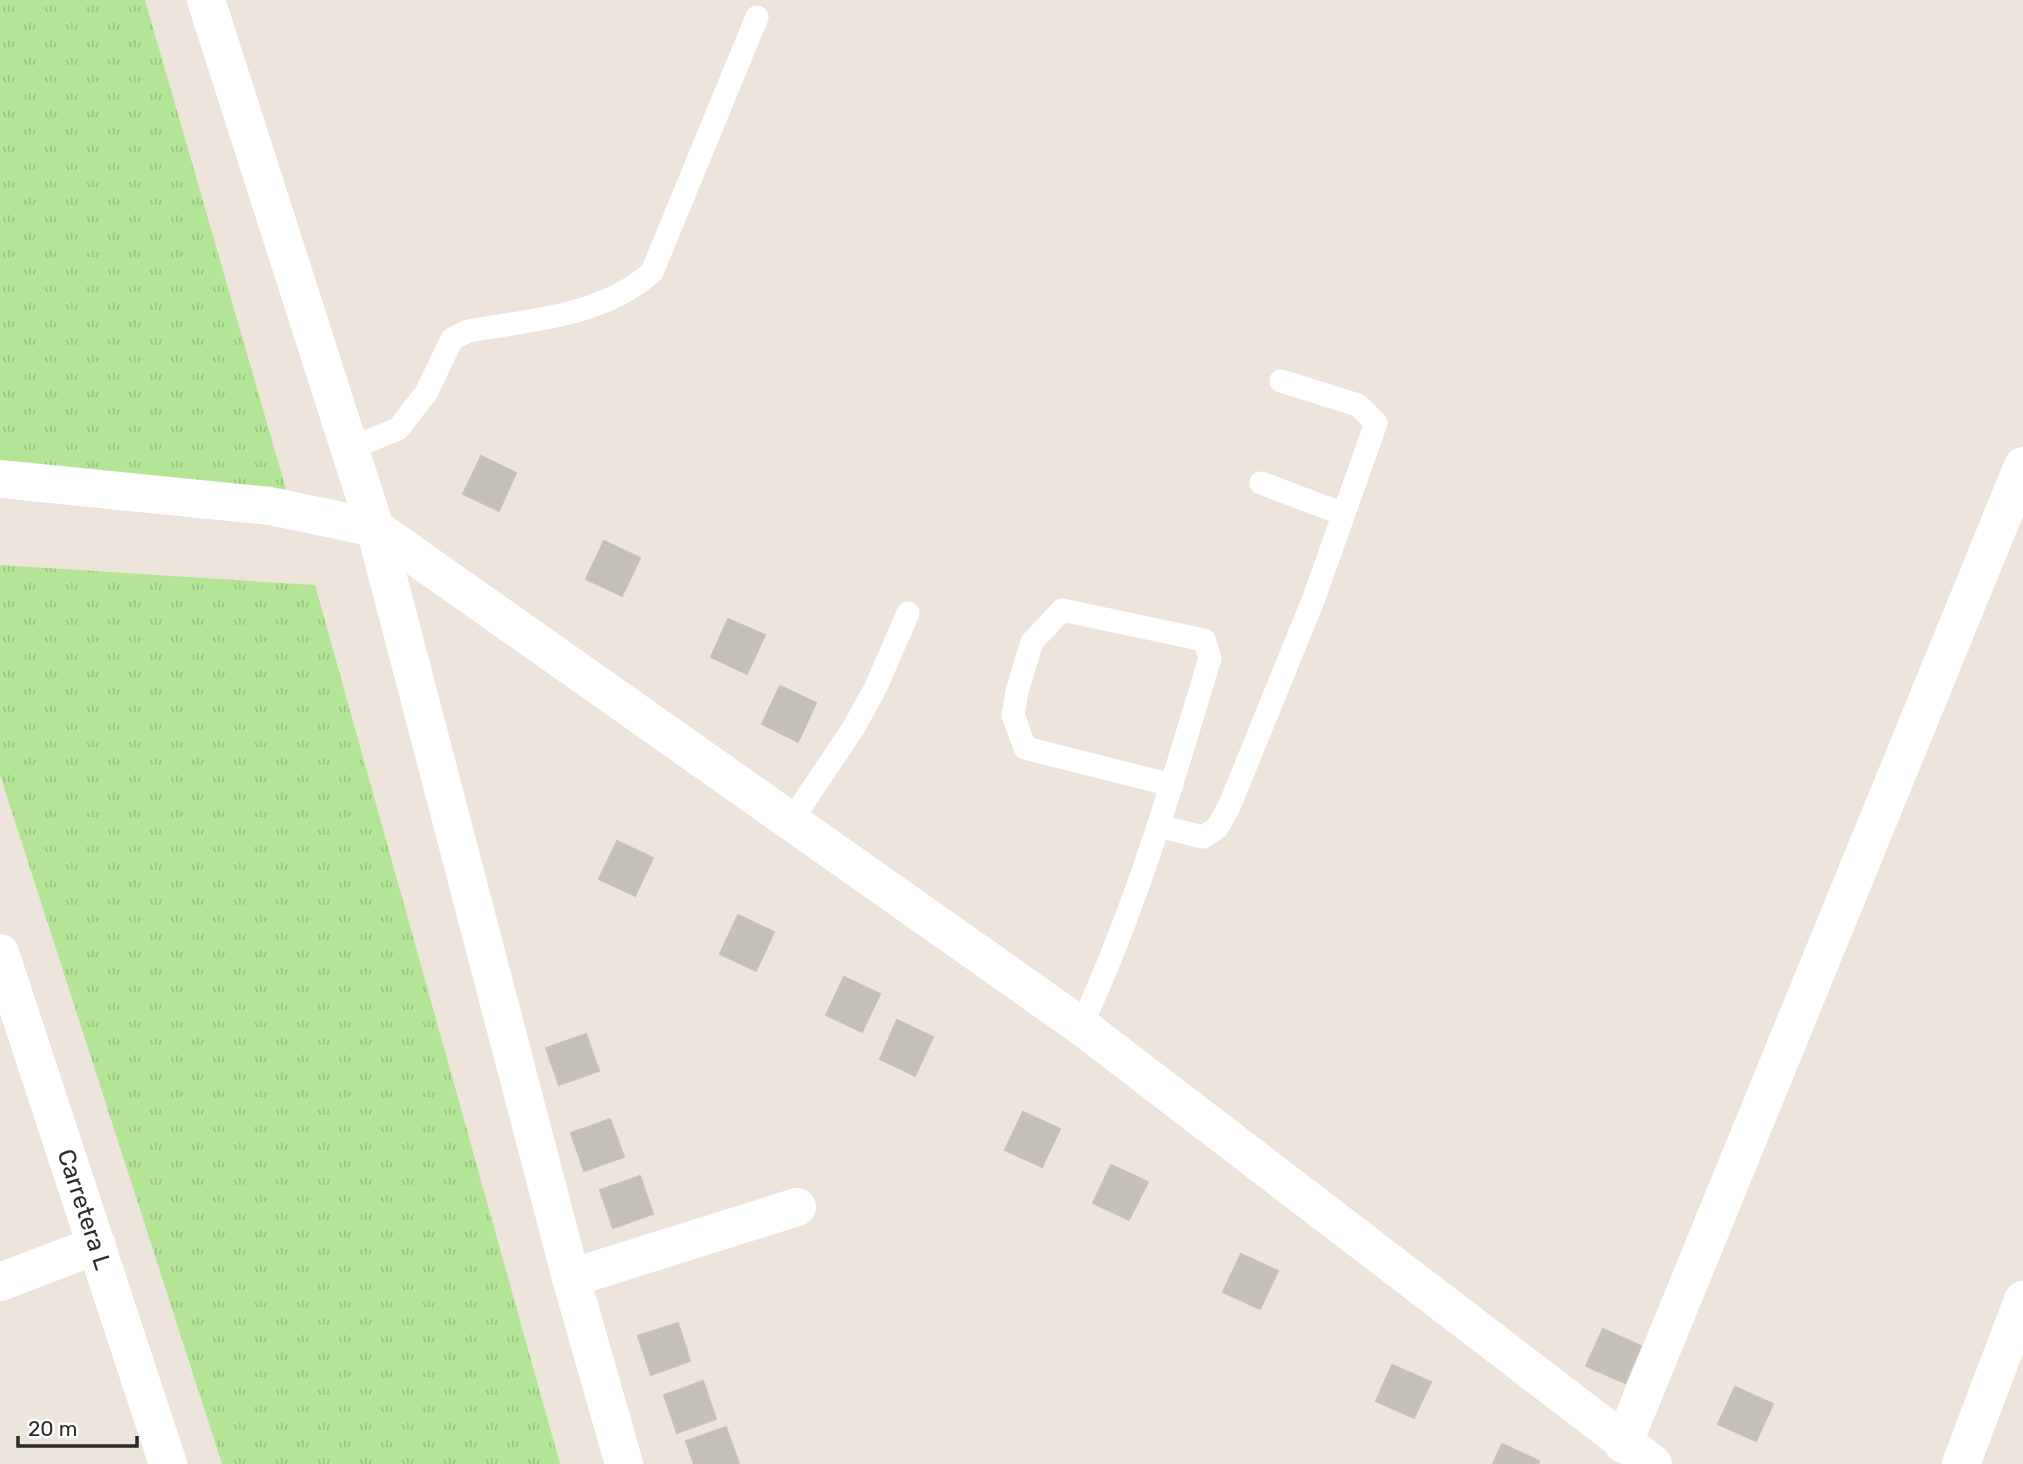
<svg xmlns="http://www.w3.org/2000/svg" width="2023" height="1464" viewBox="0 0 2023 1464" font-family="Rubik,sans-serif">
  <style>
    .grass { fill: url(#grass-tufts) }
    .building { fill: #c5bfb9; stroke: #c9c1b6; stroke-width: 2 }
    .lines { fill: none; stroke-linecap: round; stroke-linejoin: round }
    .lane { stroke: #fff; stroke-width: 23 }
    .street { stroke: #fff; stroke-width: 38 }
    .secondary { stroke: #fff; stroke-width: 38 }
    .labels { text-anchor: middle; stroke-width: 7; stroke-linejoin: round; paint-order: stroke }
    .street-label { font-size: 24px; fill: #2b2b2b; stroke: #fff }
  </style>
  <defs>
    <pattern id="grass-tufts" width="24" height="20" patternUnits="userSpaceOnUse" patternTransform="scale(1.75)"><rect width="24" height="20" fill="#b4e597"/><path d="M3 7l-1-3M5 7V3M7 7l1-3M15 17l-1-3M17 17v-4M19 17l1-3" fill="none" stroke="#9bc582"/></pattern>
  </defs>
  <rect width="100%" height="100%" fill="#ede5dc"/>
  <!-- grass -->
  <g class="grass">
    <polygon points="0,0 145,0 286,489 57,481 0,475"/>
    <polygon points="0,565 315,585 560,1464 222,1464 0,775"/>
  </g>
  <!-- building -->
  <g class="building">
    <polygon points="481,456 516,473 499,511 463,494"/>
    <polygon points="604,541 640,558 622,596 586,579"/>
    <polygon points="728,619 765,635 747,674 711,657"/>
    <polygon points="780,686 816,703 798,742 762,724"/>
    <polygon points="617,841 653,858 635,896 599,879"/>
    <polygon points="738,915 774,932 756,971 720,954"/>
    <polygon points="844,977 880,994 862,1032 826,1015"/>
    <polygon points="897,1020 933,1037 915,1076 880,1059"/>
    <polygon points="586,1034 599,1071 559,1085 546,1048"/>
    <polygon points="1023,1112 1060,1129 1042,1167 1005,1150"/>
    <polygon points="610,1119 624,1157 584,1171 571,1133"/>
    <polygon points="1111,1165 1148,1182 1129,1220 1093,1203"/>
    <polygon points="640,1176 653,1214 613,1228 600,1190"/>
    <polygon points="1241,1254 1278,1271 1260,1309 1223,1292"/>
    <polygon points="678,1323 690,1361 651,1375 638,1336"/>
    <polygon points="1603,1329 1641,1346 1625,1383 1586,1366"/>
    <polygon points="1392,1365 1431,1382 1414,1418 1376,1401"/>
    <polygon points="703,1381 716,1419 677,1433 664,1395"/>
    <polygon points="1735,1387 1773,1404 1756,1441 1718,1424"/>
    <polygon points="726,1427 739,1464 694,1464 686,1441"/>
    <polygon points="1502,1444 1539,1461 1538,1464 1493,1464"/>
  </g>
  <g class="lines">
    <!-- lane -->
    <g class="lane">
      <path d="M349,449L398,429L426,393L452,339L468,331C531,320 603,316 652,272L757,17"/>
      <polyline points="1261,483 1343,514"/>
      <polyline points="791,821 854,727 876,687 908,613"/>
      <polyline points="1158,826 1203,837 1217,828 1229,807 1314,598 1376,423 1358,405 1281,381"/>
      <path d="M1081,1026C1136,908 1173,782 1210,658L1204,640L1062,610L1032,642L1017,691L1013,715L1025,748L1172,785"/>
    </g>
    <!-- street -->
    <g class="street">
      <polyline points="206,0 375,528 571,1278 624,1464"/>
      <polyline points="0,479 270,506 375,528 1081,1026 1653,1464"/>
      <polyline points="571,1278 797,1207"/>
      <polyline points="0,1282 97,1245"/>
      <polyline points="1623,1444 2023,466"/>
      <polyline points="1961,1464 2023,1300"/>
    </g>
    <!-- secondary -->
    <path class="secondary" id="s1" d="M0,953L168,1464"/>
  </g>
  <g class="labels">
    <!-- street labels -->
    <g class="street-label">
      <text dy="8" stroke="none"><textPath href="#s1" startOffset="270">Carretera L</textPath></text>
    </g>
  </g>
  <!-- scale -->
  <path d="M18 1436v10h119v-10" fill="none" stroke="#2b2b2b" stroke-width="3.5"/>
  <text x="28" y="1436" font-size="21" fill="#2b2b2b" stroke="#ffffff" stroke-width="5" paint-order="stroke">20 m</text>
</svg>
